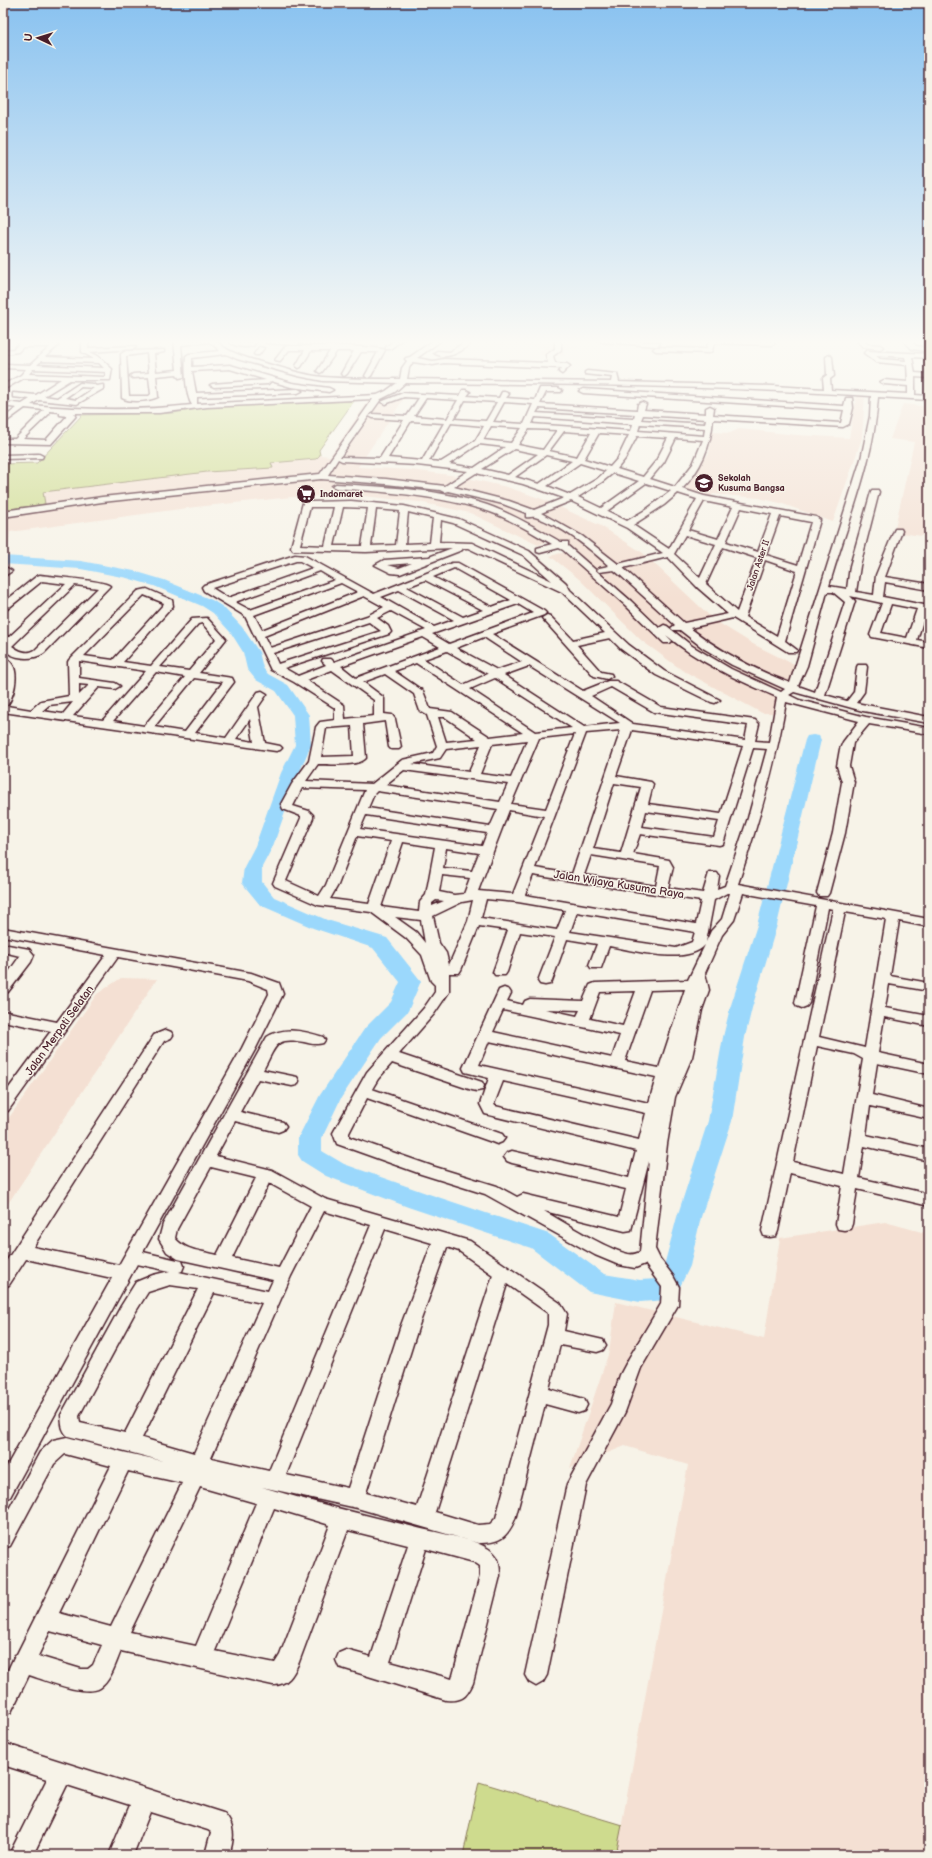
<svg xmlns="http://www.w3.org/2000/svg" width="932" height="1858" viewBox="0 0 932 1858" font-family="'Balsamiq Sans',sans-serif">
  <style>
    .built { fill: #f4e0d3 }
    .green { fill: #cedb8e; stroke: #8c7d5c }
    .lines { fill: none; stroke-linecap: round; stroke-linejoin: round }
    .river { fill: #9bd8fc; fill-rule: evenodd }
    .minor-casing { stroke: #4a1f2b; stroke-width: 3 }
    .minor { fill: #f7f3e8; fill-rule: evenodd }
    .labels { text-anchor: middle; stroke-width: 3; stroke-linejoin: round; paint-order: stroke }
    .far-poi-label { font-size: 9px; font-weight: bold; fill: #4a1f2b; stroke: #f7f3e8; text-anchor: start }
    .far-street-label { font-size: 9px; fill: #4a1f2b; stroke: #f7f3e8 }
    .street-label { font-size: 11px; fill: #4a1f2b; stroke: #f7f3e8 }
  </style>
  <rect width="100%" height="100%" fill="#f7f3e8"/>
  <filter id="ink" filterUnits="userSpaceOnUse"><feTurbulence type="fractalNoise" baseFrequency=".025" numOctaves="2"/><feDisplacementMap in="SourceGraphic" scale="8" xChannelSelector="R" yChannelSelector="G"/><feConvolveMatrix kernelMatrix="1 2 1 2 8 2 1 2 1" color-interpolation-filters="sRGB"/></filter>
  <g filter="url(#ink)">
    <!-- built -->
    <g class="built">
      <polygon points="482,340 570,340 570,346 578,346 577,349 564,349 564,356 540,355 540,350 543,350 543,347 485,344 481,343"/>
      <polygon points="400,394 405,397 358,467 411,470 458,476 507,487 545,500 601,526 643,553 714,620 753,644 799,667 779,713 762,713 682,670 642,641 579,579 550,556 565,552 549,541 538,545 470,513 419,502 354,495 292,497 195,507 10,532 7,552 3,552 3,510 45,504 43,492 207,472 273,468 271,463 316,459 320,455 330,456 369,400 386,399"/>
      <polygon points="857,394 865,395 862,438 833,522 780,503 759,498 713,494 710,498 681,492 709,453 712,432 730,433 739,429 797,435 849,438"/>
      <polygon points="903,404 929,407 929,537 894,532 914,442 890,439"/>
      <polygon points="121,978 157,979 3,1211 3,1126 97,994"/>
      <polygon points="885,1222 929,1234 929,1855 616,1855 688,1465 625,1446 570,1468 609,1352 616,1302 764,1339 780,1238"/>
    </g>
    <!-- green -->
    <g class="green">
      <polygon points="354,401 319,450 320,455 316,459 271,463 273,468 207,472 43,492 45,504 3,510 3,464 37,463 82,415 173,413 217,406"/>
      <polygon points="479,1782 622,1825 616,1855 463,1855"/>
    </g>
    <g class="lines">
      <!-- river -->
      <polygon class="river" points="3,556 81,561 134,571 164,580 212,600 223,607 242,627 259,652 263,668 268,674 288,685 309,715 311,745 299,773 273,846 262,867 262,882 274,897 327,920 387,938 421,981 408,1011 381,1038 341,1098 322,1138 322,1151 344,1164 426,1193 549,1234 604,1274 640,1280 658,1279 664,1266 677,1217 708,1121 723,1037 730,1008 757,925 805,740 807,736 813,735 819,736 821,740 777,925 752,1008 745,1037 732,1121 701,1217 690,1266 675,1297 666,1300 640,1302 589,1292 531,1248 408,1207 326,1176 302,1161 298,1155 298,1138 320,1095 365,1028 391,1002 400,982 373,948 313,928 260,905 242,883 244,867 255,846 281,773 295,745 293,715 276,691 256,680 247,669 243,652 231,633 213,613 202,606 154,586 127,578 81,569 3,564"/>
      <defs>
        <g id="minor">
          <polygon points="3,340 8,340 3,344"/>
          <path d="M22,340H29L27,343L58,344V346L45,357L94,359L82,352V340H88V348L135,346L136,347L133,349L90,352L98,356L112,369L110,380H70L44,396L57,398L80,383L93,384L96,386L103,385V389L77,404L39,400L31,405C85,410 138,411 192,405C185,395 185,368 186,356L189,354L220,351L210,342L181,345L184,377L179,378L177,374L156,376L158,397C150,401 130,403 122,398L121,354L126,351L164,350V352L154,354L156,372L177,370L174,340H215C228,353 247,358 264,363C284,368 303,375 323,377C348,379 374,379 400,379L402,368L407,361L405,359L406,358L410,357L434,340H442L417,358L433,361L444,359L548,363L546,355L555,349V340H561V350L553,356L555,363L567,364L570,366L562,374L559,372L562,368L444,363L433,365L413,362L409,368L407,379L611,382L612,377L585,374V372L587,371L617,374L619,382L773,386L824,389L823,378L827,375L826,357L829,355L832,357L834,376L830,379L831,390L908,394V386L884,384L880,382L884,380L908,382L907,365L876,362L864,353L867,351L929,354V358L912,357L915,373L929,374V378L915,377V395L929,396V400L878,397C874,463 847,523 829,586L847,589L850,566L871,492L872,490H878L879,492L860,566L856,592L874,595L876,575L894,531L895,529H901L902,531L885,577L929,584V590L885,582L883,597L929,606V612L926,611L917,640L929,642V648L872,637L870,635L882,603L850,596L855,601L825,695L847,701L854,692L857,667L858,665H866L867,667L864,692L856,703L929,717V723L863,711L794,692L789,695L799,700L866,717L929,728V734L869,724L853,743L852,749L849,766L854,782L845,833L829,893L827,896H819L817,893L833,833L842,782L837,766L840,749L843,742L859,721L786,702C776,764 758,824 738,884L929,919V927L899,921L890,976L929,983V991L889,984L885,1008L929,1016V1026L884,1017L878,1053L929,1064V1074L877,1063L872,1095L929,1109V1119L870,1106L866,1135L929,1149V1161L864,1146L859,1178L929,1194V1206L857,1189L852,1224L850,1229L844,1230L838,1229L836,1224L842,1186L790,1173L778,1231L776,1236L770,1237L764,1236L762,1231L833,909L828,908L809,1003L807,1006L802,1008L797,1006L795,1003L816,906L743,893L734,920L722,935L705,973L709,990L702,1010L692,1057L675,1097L667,1144L655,1249L660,1259L673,1276L679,1287L678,1305L641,1368L625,1412L586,1485L547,1675L543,1682L536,1686L529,1682L525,1675L567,1484L611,1404L620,1375L629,1358L661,1304L662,1287L645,1264L635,1268L619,1265L595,1255L485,1194L421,1174L337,1144L333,1133L367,1072L424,1008L435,992V985L431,981L422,955L406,938L371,912L318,905L275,886L273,883L301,818V816L283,809L281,804L292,784L309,761L316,727L320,722L335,720V708L294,682L271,670L245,616L204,591L202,587L204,585L295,555L305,556L374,594L452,563H458L544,611L546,613L544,615L492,634L583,691L608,681H616L661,707L755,720L759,724L755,741L769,742L777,697C738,680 699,663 666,635L672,641L670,643H664L625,605L563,550L559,548L540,553L537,552V548L552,544C529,531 506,516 481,509C434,495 384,492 336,488L332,486L336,484C385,487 441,489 487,505C513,514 537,529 561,542H568V546L631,601L659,628L664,625L667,626L692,646L731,669L781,692L785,689L732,665L703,648L680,630H673L671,628L675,625L620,575L614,570L599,572L597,570L599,568L609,566C591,549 559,524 535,517C532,516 529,518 526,517V513L503,504L448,491L444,492L440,490L386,484L321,479L102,502L3,517V511L102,497L320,474L373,399L207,407L159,413H74L76,415L75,417L51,444L3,443V439H15L44,410L25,408L3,424V418L17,408L3,406V402L22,404L30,399L13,397V393L36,395L61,379L24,378L3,390V385L21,375L26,369L3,368V364L30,365L50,347H23L18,352L3,354V350L14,349ZM147,353L149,373L133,374L130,376L133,378L149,377L151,394L149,396H129L126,356ZM226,354L237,359L298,376L323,381L397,383L386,391L377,395L197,404V397L298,393L302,391L298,389L196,393L192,371L230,369L266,380L212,384L210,385L214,387L268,384L271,381L291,387L329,392L333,390L329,388L292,383L230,365L192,367V358ZM875,355L905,357L906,361L880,359ZM41,361L99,363L104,368L37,365ZM33,369L106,372L105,377L29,374ZM405,383C560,384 716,386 871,396L870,416L861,459L790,683C753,669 721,652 690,628L733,618L788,652H796L797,650L785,641L820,520L816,517L704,496L682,489C701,470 711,446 713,419L843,427L849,424L853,408L852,398H846L844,406L583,389L579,391L583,393L844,410L841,423L713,415L714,408L710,406L706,408V414L644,410L646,404L642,402L638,404L637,410L540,404L546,392H561L562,390L558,388H540L535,400L506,398L509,394L505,392H502L499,398L467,396L470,392L466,390H463L460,396L403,393L381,402L385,404L404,397L419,398L407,416L373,414L369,416L373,418L404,420L380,458L340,457L381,399L395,392ZM81,387L94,388L76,400L65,398ZM426,398L458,400L447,419L414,416ZM465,400L497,402L486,421L454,419ZM504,402L533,404L524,424L493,422ZM539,408L635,414L634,419L536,413ZM49,411L60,412V415L67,416L46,440L23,439L49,414ZM643,415L706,419L705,424L641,420ZM535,417L633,424L631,431L532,424ZM411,421L444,423L422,461L388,458ZM451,423L484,426L475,441L441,462L429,461ZM640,424L705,428L704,436L638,431ZM491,426L522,428L511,443L483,440ZM529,429L557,430L543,450L518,445ZM564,431L591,433L577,457L549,451ZM599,433L629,435L618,458L610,467L584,459ZM637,436L668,438L656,461L643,477L617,469L625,459ZM676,438L703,440L693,464L675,487L650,479L664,462ZM479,444L505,447L474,468L449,464ZM514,449L538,454L508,475L482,469ZM546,455L572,461L539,484L515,477ZM338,459L342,461L417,465L468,471L445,486L386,479L328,475ZM580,463L606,471L597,479L570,495L547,486ZM476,473L523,484L564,498L534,510L509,501L454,487ZM613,473L639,481L601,508L578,497L602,482ZM646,483L671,491L647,509L627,521L607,511ZM678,493L697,499L669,549L633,525L664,505ZM571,501L627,528L663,553L618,564L582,536L541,513ZM704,501L733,507L718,539L688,530ZM741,508L772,514L758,552L726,542ZM780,516L811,522L798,565L766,555ZM685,535L716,544L700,578L674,554ZM723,547L757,558L737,612L706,584ZM668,557L698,588L728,614L684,623L623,568ZM765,560L797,571L777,636L745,617ZM296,561H300L313,568L228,598L212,588ZM454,568L511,600L492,607L433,577ZM320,571L335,580L250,610L235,602ZM425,580L483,610L463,617L407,587ZM341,583L358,592L262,630L254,615ZM399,590L454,620L434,627L381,597ZM827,592H833L845,602L815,692L798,686L807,666ZM364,596L384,607L367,616L270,648L264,636ZM518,604L533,613L449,644L432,634ZM891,604L917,609L907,638L881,633ZM391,611L426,630L334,662L331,659H323L322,661L326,665L298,676L284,668L389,634L391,632L388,626L377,618ZM369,622L381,631L278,664L273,653ZM423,637L440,647L356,678L341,666ZM484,637L522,662L497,670L456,648ZM447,651L488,674L463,685L424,659ZM416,663L523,733L490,737L452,712L430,709L423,691L394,671ZM529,666L620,723L584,727L504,675ZM332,670L374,700V716L345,719L344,705L306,680ZM385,674L414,694L420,711L427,715L437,746L433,753L402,760L372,784L306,781L318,764C329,764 359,767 366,758L363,724L385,721L389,747L391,749H399L401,747L395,719L392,715L384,714V699L383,697L363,682ZM495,678L572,728L535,732L470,689ZM611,687L654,712L748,725L745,740L633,724L591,696ZM438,717H445L477,739L446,742ZM352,726L354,756L321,757L326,728ZM621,730L572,874L535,868L586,733ZM632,730L743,746L721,814L648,804L653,784L651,782L616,776ZM575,734L546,809L511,804L539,738ZM527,740L511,778L480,774L492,744ZM481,745L469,772L412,764L440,758L446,749ZM753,748L767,749L748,818L725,886L717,889L719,876L717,873H709L703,893L668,888L673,867L669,860L633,854L640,834L719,845L723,844ZM404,770L508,784L500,802L385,785ZM614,783L641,787L621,853L593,849ZM302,788L365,790L326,885L319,896L286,881L313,818V815L309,811L293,806ZM377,791L498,809L490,827L368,808L374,794ZM509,810L544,816L513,894L478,891ZM646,811L719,821L714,837L642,827ZM366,815L487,833L482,846L360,829ZM357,836L391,841L369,904L330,899L338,885ZM403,842L435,847L426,895L420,902L419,912L381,907ZM446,848L479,853L472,871L443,868ZM591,855L660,866L656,886L584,875ZM442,875L470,878L464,894L454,895L439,892ZM533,875L701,901L696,924L525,895ZM727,893H730L722,919L711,931L706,942L714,900ZM486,899L518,902L565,910L557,930L481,918ZM436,900L444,901L432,906V903ZM473,900L468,921L449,965L446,953L439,943L433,916L462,902ZM577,912L695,932L692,942L676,948L570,932ZM845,912L886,919L865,1048L819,1037ZM395,917L421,920L425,943L416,932ZM479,926L508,930L493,972L495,975H505L507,972L520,932L555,937L538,981L540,984L545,985L550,984L552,981L567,939L597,944L589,965L591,968H601L609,946C633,950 687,966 705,945L688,980L595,983L590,985L583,1001L530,999L525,1001L523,1005L507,1001L511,993L509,990L504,988L499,990L463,1068L465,1072L489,1078L480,1104L485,1114L636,1151L629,1178L512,1151L507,1153L504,1157L507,1161L512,1163L626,1189L619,1217L523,1194L517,1197L497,1186L432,1166L349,1137V1133L367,1098L492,1142L497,1144L502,1142L505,1138L502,1134L372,1089L378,1079L392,1063L472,1090L477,1091L482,1090L484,1086L482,1082L399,1054L434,1014L449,992V973H459L461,970ZM685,989L659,1068L625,1061L650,990ZM636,991L623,1026L590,1019L600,992ZM545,1009L580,1010L577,1016ZM503,1010L620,1035L612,1058L493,1032ZM489,1041L656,1077L649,1103L479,1065ZM817,1046L854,1054L863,1059L844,1174L793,1162ZM503,1081L646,1113L639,1140L495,1106L494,1104ZM649,1161L640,1252C635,1254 633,1255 628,1254C606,1249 565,1223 544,1211L625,1231L631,1230Z"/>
          <path d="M227,340C235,340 241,344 249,343L252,340H258L253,346C244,348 234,347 227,340Z"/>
          <polygon points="268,340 297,341 300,343 297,345 266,343 266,341"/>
          <polygon points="395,340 402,340 390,349 386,349 386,347"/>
          <path d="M467,340H474C465,350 447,362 434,353L437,351L450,352Z"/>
          <polygon points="599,340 657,342 660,344 657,346 602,342"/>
          <polygon points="709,340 772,341 775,343 772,345 714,343 712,351 709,353 656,351 653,349 656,347 706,349"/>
          <polygon points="856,340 863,340 867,344 880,345 883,347 880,349 863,347"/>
          <polygon points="903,340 910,340 916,346 928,348 929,349 926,351 912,349"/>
          <path d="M287,346C302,346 378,345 385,350L371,376L368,378L365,376L378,352H361L347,374L344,376L341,374L354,351H337L322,372L320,373L317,371L330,351H311L301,367L299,368L296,366L305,350H289L280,361L275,360L285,347Z"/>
          <polygon points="259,347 264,348 259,355 255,355 254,354"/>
          <polygon points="39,454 43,456 42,458 3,459 3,455"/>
          <path d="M304,499H310L311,502L351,501L404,506L459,519L529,551L566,583L570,590L629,645L664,671L720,700L715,703L711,702L656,675L621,649L610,638L577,645L601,672L611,674L612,676L607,679L594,676L542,618L547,615L550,616L573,640L605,633L562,592L468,548H463L462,550L400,574L391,573L375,565L384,560L429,557L452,548L366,552L293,550L291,547ZM310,507H334L325,546L300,545ZM343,507L368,508L362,546H334ZM376,509L400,511L396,545L371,546ZM408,512L433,518L430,543L405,544ZM441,520L453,523L523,555L552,581L472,543L439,542ZM412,563L399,568L388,565Z"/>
          <polygon points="7,568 12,571 3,577 3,570"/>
          <path d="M40,575C52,577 104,580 110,586L44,653C32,661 13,659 3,649L5,641H3V635L9,637L66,584L42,581L6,610L3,611V603L37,576ZM75,585L98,588L35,650C27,655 19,651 12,646Z"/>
          <path d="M147,589L172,600L173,606L123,662L151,666L192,619L207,618L226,639L199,673L232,678L234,682L195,733L226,738L258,692L262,691L267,694L258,707L265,743L280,746L282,748L280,750L276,751L3,712V694L6,683L3,658C23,663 15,694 7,706L31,710L41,701L69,696L68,662L69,660L138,591ZM144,595L164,603L163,605L113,660L84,656ZM202,623L216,639L189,671L160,667L198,624ZM79,661L146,671L103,720L73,716L99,687L115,689L120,686L115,683L79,678ZM156,672L185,677L144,726L113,721ZM194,678L223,682L185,732L154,727ZM79,684L89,685L79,695ZM73,702L63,714L42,711L49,705ZM250,719L254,742L236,739Z"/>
          <path d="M3,928L251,973L279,983L283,994L256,1048L143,1252L182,1261L184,1266L182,1271L179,1272L268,1291L273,1280L178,1259L167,1252L159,1239L163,1224L267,1037C284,1026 305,1031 323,1037L325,1040L323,1043C316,1045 311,1044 304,1042C274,1036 276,1047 263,1070L297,1077L299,1081L297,1085L292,1086L258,1079L240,1112L283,1122L286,1126L283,1130L278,1132L235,1121L216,1156L272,1170L325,1199L470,1241L560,1303L567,1314L564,1331L603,1340L606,1345L603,1350L597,1352L560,1345L549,1389L584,1399L587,1405L584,1411L578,1413L545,1404L515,1519C507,1538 499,1543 478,1543L357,1508L262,1487C313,1502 363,1515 414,1527C432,1532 472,1538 487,1548C499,1555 500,1563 500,1576L473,1683C466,1698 462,1701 446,1700L339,1667L336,1660L339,1653L346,1650L371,1657L408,1545L348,1530L299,1662C293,1675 288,1685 273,1685L121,1651C116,1662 111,1681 100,1688C85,1697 45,1680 29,1675L11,1712L3,1715V1681L15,1655L17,1654L111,1466L65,1454L54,1464L10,1546L3,1548V1520L40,1452L53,1440L67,1437L123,1452L163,1461L68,1436C61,1430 62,1423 61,1415L121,1306L136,1282L153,1275L170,1271L137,1264L10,1497L3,1500V1473L112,1278L26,1259L9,1285L3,1287V1266L154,1035L166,1030L171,1032L173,1035L171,1038L164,1041L33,1247L119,1265L242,1048L269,994L268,989L248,981L118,957L8,1111L3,1112V1096L51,1031L3,1021V1011L57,1022L106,955L3,936ZM211,1167L256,1178L217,1255C203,1251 185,1251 175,1238L177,1229ZM269,1183L311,1206L279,1268L232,1258ZM324,1211L371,1225L269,1471L211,1458L291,1276ZM385,1229L432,1243L400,1328L348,1488L286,1475ZM447,1247L459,1251L493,1275L417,1507L366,1493L418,1328ZM507,1284L548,1313V1325L496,1518L490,1524L478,1525L435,1512ZM170,1285L198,1289L125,1433L80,1423L79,1416L133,1316L148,1292ZM214,1293L262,1303L194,1453L142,1438ZM128,1471L182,1483L111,1627L59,1613ZM200,1487L256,1503L196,1646L130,1632ZM274,1508L330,1525L280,1655L275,1663L215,1651ZM426,1549L474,1562L480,1566V1576L452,1679L390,1662ZM50,1631L102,1645L93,1665L88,1669H81L38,1656Z"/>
          <polygon points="3,944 29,949 34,955 31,962 8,992 3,994 3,980 20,956 3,952"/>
          <path d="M3,1743L223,1813C236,1825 234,1840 229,1855H205L211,1832L208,1830L150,1812L133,1855H109L130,1805L67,1785L33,1855H9L47,1779L3,1765Z"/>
        </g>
      </defs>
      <!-- minor casing -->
      <use href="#minor" class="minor-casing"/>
      <!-- minor -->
      <use href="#minor" class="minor"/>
    </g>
  </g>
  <!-- sky -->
  <linearGradient id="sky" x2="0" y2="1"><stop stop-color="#89c2f0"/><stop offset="0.57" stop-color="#fbfaf5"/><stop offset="1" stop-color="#fbfaf5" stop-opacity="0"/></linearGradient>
  <rect width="932" height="600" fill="url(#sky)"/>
  <!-- icons -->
  <defs>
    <symbol id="school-disc" viewBox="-11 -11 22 22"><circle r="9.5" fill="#4a1f2b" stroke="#f7f3e8"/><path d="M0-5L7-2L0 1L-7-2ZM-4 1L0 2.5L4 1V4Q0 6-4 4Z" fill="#fff"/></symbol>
    <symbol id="supermarket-disc" viewBox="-11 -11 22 22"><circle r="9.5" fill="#4a1f2b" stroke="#f7f3e8"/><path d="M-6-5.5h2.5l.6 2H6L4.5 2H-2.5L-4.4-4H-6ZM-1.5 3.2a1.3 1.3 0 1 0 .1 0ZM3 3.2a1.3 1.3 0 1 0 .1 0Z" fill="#fff"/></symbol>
  </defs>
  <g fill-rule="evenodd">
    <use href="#school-disc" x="693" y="472" width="22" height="22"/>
    <use href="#supermarket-disc" x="295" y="483" width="22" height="22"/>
  </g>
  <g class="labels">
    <!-- far-poi labels -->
    <g class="far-poi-label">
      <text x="718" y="481">Sekolah<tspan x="718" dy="10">Kusuma Bangsa</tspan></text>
      <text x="320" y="497">Indomaret</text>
    </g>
    <!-- far-street labels -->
    <g class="far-street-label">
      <text transform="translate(758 565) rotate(-71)" y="3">Jalan Aster II</text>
    </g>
    <!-- street labels -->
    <g class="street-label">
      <text transform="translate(619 884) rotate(9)" y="4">Jalan Wijaya Kusuma Raya</text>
      <text transform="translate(59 1030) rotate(-54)" y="4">Jalan Merpati Selatan</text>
    </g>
  </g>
  <!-- margin -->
  <rect width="932" height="1858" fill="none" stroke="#f7f3e8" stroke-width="16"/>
  <rect x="8" y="8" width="916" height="1842" fill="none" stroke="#4a1f2b" stroke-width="1.5" filter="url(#ink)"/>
  <!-- north arrow -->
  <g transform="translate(38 38) rotate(274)" stroke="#f7f3e8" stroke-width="3" paint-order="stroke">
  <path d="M0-3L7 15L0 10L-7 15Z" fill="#4a1f2b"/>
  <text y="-6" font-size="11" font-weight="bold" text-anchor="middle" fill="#4a1f2b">U</text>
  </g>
</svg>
